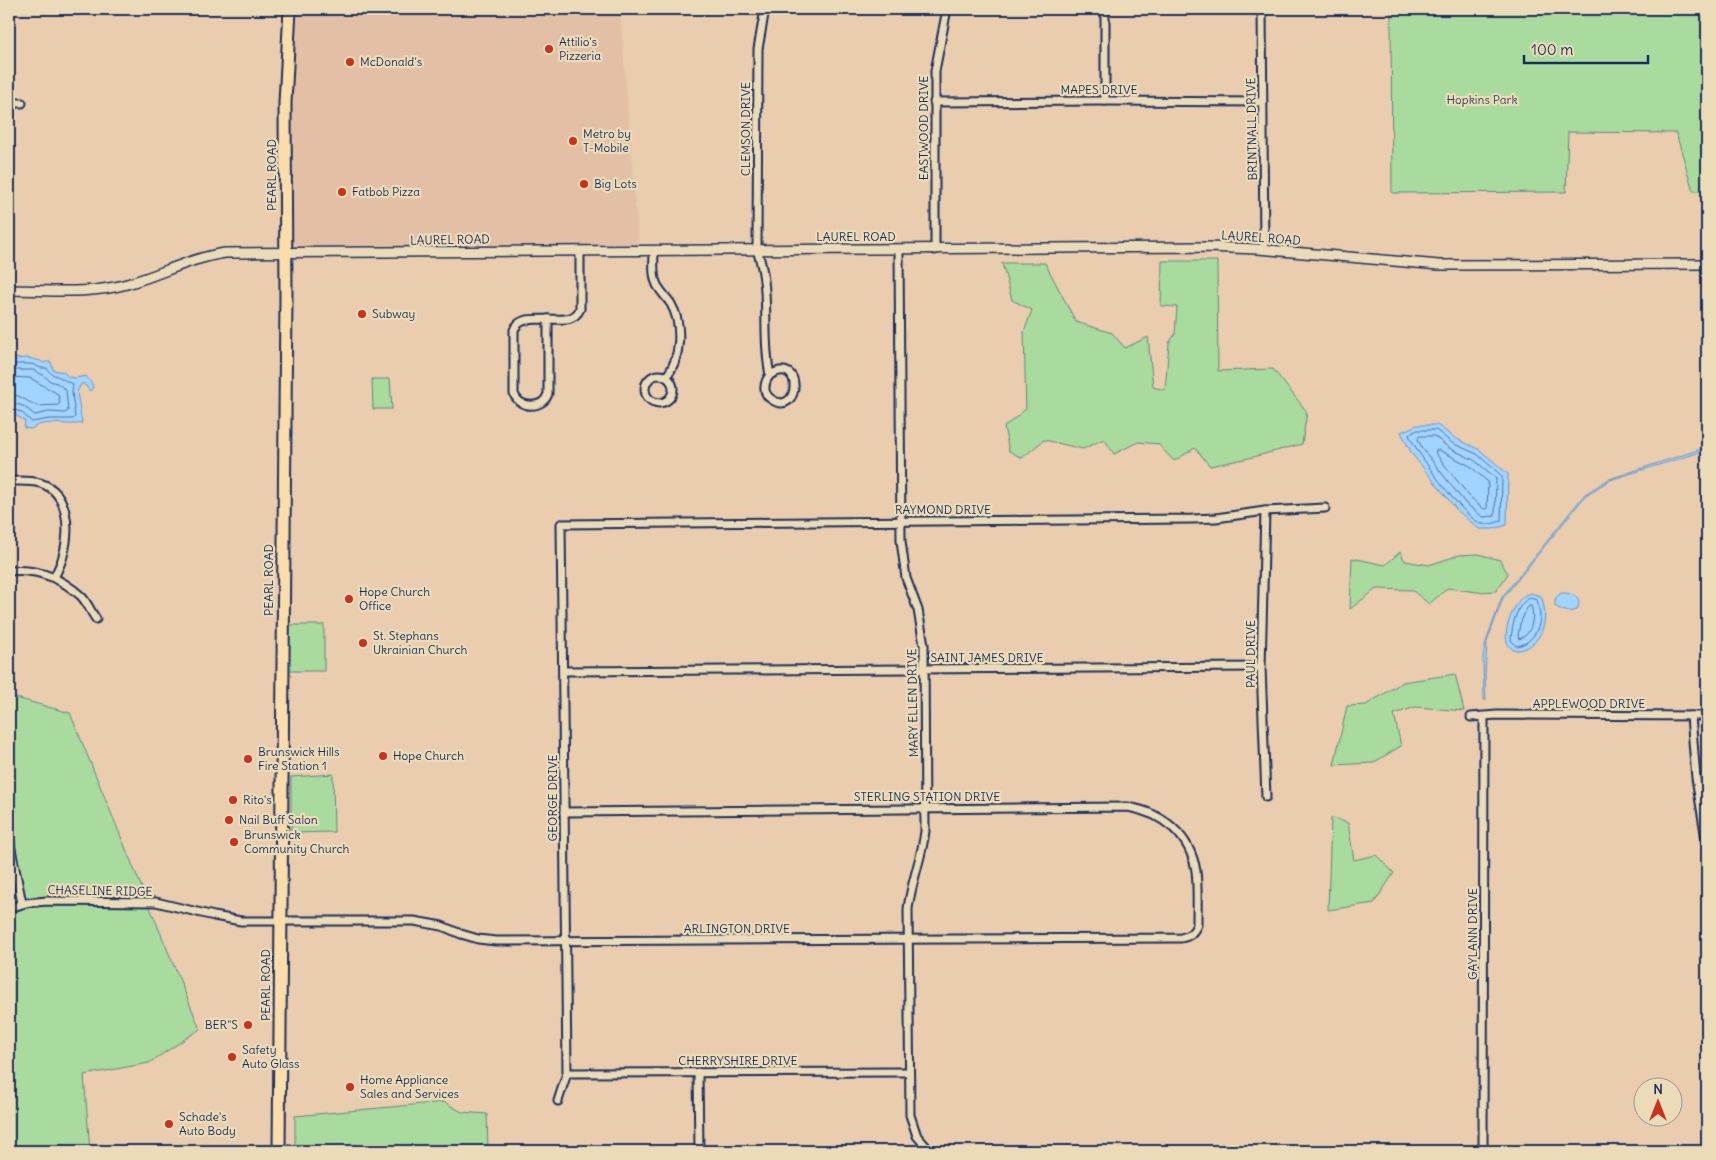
<svg xmlns="http://www.w3.org/2000/svg" width="1716" height="1160" viewBox="0 0 1716 1160" font-family="Delius,sans-serif">
  <style>
    .built { fill: #e3c0a5 }
    .green { fill: #a8db9d; stroke: #62857e }
    .water { fill: #a1d4ff; stroke: #6b92bf }
    .lines { fill: none; stroke-linecap: round; stroke-linejoin: round }
    .shore { stroke: #51719e; stroke-width: 1 }
    .minor-casing { stroke: #1b2f5e; stroke-width: 11 }
    .tertiary-casing { stroke: #1b2f5e; stroke-width: 12 }
    .primary-casing { stroke: #1b2f5e; stroke-width: 15 }
    .minor { stroke: #ecdbb8; stroke-width: 7 }
    .tertiary { stroke: #ecdbb8; stroke-width: 9 }
    .primary { stroke: #faddab; stroke-width: 11 }
    .poi-dot { fill: #c8321e; stroke: #ecdbb8; stroke-width: 2 }
    .labels { text-anchor: middle; stroke-width: 4.5; stroke-linejoin: round; paint-order: stroke }
    .poi-label { font-size: 12px; fill: #1b2f5e; stroke: #ecdbb8; text-anchor: start }
    .street-label { font-size: 12px; fill: #1b2f5e; stroke: #ecdbb8 }
    .park-label { font-size: 12px; fill: #304967; stroke: #ecdbb8 }
  </style>
  <rect width="100%" height="100%" fill="#e9cdae"/>
  <filter id="ink" filterUnits="userSpaceOnUse"><feTurbulence type="fractalNoise" baseFrequency=".02" numOctaves="2"/><feDisplacementMap in="SourceGraphic" scale="10" xChannelSelector="R" yChannelSelector="G"/><feConvolveMatrix kernelMatrix="1 2 1 2 8 2 1 2 1" color-interpolation-filters="sRGB"/></filter>
  <g filter="url(#ink)">
    <!-- built -->
    <polygon class="built" points="290,9 620,9 639,251 286,253"/>
    <!-- green -->
    <g class="green">
      <polygon points="1391,9 1707,9 1707,191 1693,191 1676,133 1568,132 1566,192 1392,193"/>
      <polygon points="1162,261 1217,261 1218,371 1273,369 1307,412 1302,444 1249,458 1210,466 1195,448 1174,461 1158,444 1138,442 1114,454 1104,439 1083,449 1044,440 1022,458 1009,451 1004,427 1026,409 1024,332 1032,310 1012,300 1002,263 1045,263 1076,322 1112,333 1125,348 1148,337 1153,387 1165,390 1169,343 1175,334 1177,307 1161,306"/>
      <polygon points="372,379 390,379 392,409 373,409"/>
      <polygon points="1400,552 1405,561 1429,565 1459,555 1478,554 1500,560 1508,574 1496,591 1477,592 1448,588 1429,604 1412,590 1376,589 1350,609 1352,558 1385,565"/>
      <rect x="289" y="625" width="35" height="46"/>
      <polygon points="1455,674 1464,711 1416,707 1394,714 1401,746 1373,763 1334,765 1347,706 1366,705 1403,682"/>
      <polygon points="9,696 70,713 200,1029 149,1063 84,1075 90,1151 9,1151"/>
      <polygon points="333,774 334,832 291,833 291,777"/>
      <polygon points="1331,817 1348,823 1354,860 1376,855 1394,873 1374,903 1328,910"/>
      <polygon points="444,1102 462,1112 487,1114 488,1151 295,1151 295,1116"/>
    </g>
    <!-- water -->
    <g class="water">
      <path d="M27,358L41,361L43,363L45,362H51L53,370L64,372L68,377L75,378L86,376L92,384L93,388L90,391L84,384H81L77,392L82,423C66,427 45,418 31,429L24,428L25,421L9,411V359Z"/>
      <polygon points="1417,425 1437,425 1455,438 1480,450 1508,474 1507,525 1493,529 1479,529 1457,510 1412,454 1401,432"/>
      <polygon points="1707,447 1707,450 1610,480 1586,495 1503,598 1487,642 1485,674 1486,700 1484,700 1483,657 1486,642 1502,597 1585,494 1609,479"/>
      <path d="M1530,593L1541,596C1562,651 1487,675 1511,615C1516,605 1519,597 1530,593Z"/>
      <path d="M1561,593C1572,593 1583,596 1577,610C1568,613 1562,611 1555,606V599Z"/>
    </g>
    <g class="lines">
      <!-- shore -->
      <g class="shore">
        <path d="M9,364H32L41,368H47C51,376 55,374 61,378C66,381 67,382 73,384L72,393L75,417L73,419H49L32,422L21,412L9,408"/>
        <polyline points="9,370 33,370 43,375 50,381 57,383 66,390 68,411 65,413 49,412 35,415 23,406 9,402"/>
        <polyline points="9,377 30,378 58,394 60,403 58,405 37,406 18,396 9,394"/>
        <path d="M1418,430H1436L1452,443L1477,454L1502,476L1501,521C1495,523 1488,525 1482,524C1465,520 1416,452 1409,435Z"/>
        <polygon points="1420,436 1434,436 1449,448 1474,460 1496,478 1495,516 1483,517 1465,503 1422,448 1418,439"/>
        <polygon points="1436,450 1439,450 1470,466 1488,482 1487,509 1484,509 1470,497 1436,454"/>
        <path d="M1530,598L1537,600C1538,605 1540,612 1540,616C1540,630 1530,645 1516,646L1511,640C1512,627 1516,603 1530,598Z"/>
        <path d="M1531,606C1535,617 1532,635 1519,639L1518,636L1520,624L1527,608Z"/>
      </g>
      <defs>
        <g id="minor">
          <path d="M765,9L758,49L757,250C772,291 761,334 770,375C764,382 762,393 771,399C800,419 804,354 770,375"/>
          <polyline points="1105,9 1105,101"/>
          <polyline points="1262,9 1264,249"/>
          <polyline points="934,102 1105,101 1263,102"/>
          <polyline points="9,103 22,103"/>
          <path d="M899,250L901,541L906,578L918,610L924,645L925,831C922,858 911,882 908,909L910,1115L917,1136L930,1151"/>
          <polyline points="935,250 935,71 947,9"/>
          <path d="M654,251C654,262 652,275 657,285C661,292 667,298 671,304C683,325 681,359 666,377"/>
          <path d="M548,319V394C543,409 520,409 514,394V330C520,316 536,320 548,319Z"/>
          <path d="M548,319C561,319 574,322 580,309V252"/>
          <circle cx="659" cy="389" r="14"/>
          <path d="M9,481C19,481 30,480 40,483C70,492 70,531 63,556C61,564 57,571 54,578"/>
          <polyline points="1265,511 1261,667 1266,797"/>
          <path d="M9,571C36,568 61,578 81,596C87,602 91,612 96,619"/>
          <polyline points="563,671 1261,667"/>
          <polyline points="1691,716 1696,778 1707,845"/>
          <polyline points="1471,717 1497,715 1707,716"/>
          <polyline points="9,839 22,903"/>
          <path d="M9,908L26,903L47,901L156,902L214,916L241,921H414L442,926L461,934L478,939L496,941L1181,938C1190,936 1193,933 1197,925C1197,907 1198,888 1196,871C1190,835 1163,813 1128,807L564,812"/>
          <polyline points="698,1072 699,1151"/>
          <polyline points="567,1073 909,1072"/>
          <polyline points="558,1101 567,1073 561,524 1192,519 1216,518 1265,511 1325,508"/>
          <polyline points="1483,1151 1484,717"/>
        </g>
        <path id="tertiary" d="M9,290C48,290 89,295 127,284C160,275 190,258 225,253L1207,247L1258,249L1439,265L1707,264"/>
        <polyline id="primary" points="279,1151 286,296 285,103 290,9"/>
      </defs>
      <!-- minor casing -->
      <use href="#minor" class="minor-casing"/>
      <!-- tertiary casing -->
      <use href="#tertiary" class="tertiary-casing"/>
      <!-- primary casing -->
      <use href="#primary" class="primary-casing"/>
      <!-- minor -->
      <use href="#minor" class="minor"/>
      <!-- tertiary -->
      <use href="#tertiary" class="tertiary"/>
      <!-- primary -->
      <use href="#primary" class="primary"/>
    </g>
  </g>
  <!-- markers -->
  <g class="poi-dot">
    <circle cx="549" cy="49" r="5"/>
    <circle cx="350" cy="62" r="5"/>
    <circle cx="573" cy="141" r="5"/>
    <circle cx="584" cy="184" r="5"/>
    <circle cx="342" cy="192" r="5"/>
    <circle cx="362" cy="314" r="5"/>
    <circle cx="349" cy="599" r="5"/>
    <circle cx="363" cy="643" r="5"/>
    <circle cx="383" cy="756" r="5"/>
    <circle cx="248" cy="759" r="5"/>
    <circle cx="233" cy="800" r="5"/>
    <circle cx="229" cy="820" r="5"/>
    <circle cx="234" cy="842" r="5"/>
    <circle cx="248" cy="1025" r="5"/>
    <circle cx="232" cy="1057" r="5"/>
    <circle cx="350" cy="1087" r="5"/>
    <circle cx="169" cy="1124" r="5"/>
  </g>
  <g class="labels">
    <!-- poi labels -->
    <g class="poi-label">
      <text x="559" y="46">Attilio's<tspan x="559" dy="14">Pizzeria</tspan></text>
      <text x="360" y="66">McDonald's</text>
      <text x="583" y="138">Metro by<tspan x="583" dy="14">T-Mobile</tspan></text>
      <text x="594" y="188">Big Lots</text>
      <text x="352" y="196">Fatbob Pizza</text>
      <text x="372" y="318">Subway</text>
      <text x="359" y="596">Hope Church<tspan x="359" dy="14">Office</tspan></text>
      <text x="373" y="640">St. Stephans<tspan x="373" dy="14">Ukrainian Church</tspan></text>
      <text x="258" y="756">Brunswick Hills<tspan x="258" dy="14">Fire Station 1</tspan></text>
      <text x="393" y="760">Hope Church</text>
      <text x="243" y="804">Rito's</text>
      <text x="239" y="824">Nail Buff Salon</text>
      <text x="244" y="839">Brunswick<tspan x="244" dy="14">Community Church</tspan></text>
      <text x="238" y="1029" text-anchor="end">BER"S</text>
      <text x="242" y="1054">Safety<tspan x="242" dy="14">Auto Glass</tspan></text>
      <text x="360" y="1084">Home Appliance<tspan x="360" dy="14">Sales and Services</tspan></text>
      <text x="179" y="1121">Schade's<tspan x="179" dy="14">Auto Body</tspan></text>
    </g>
    <!-- street labels -->
    <g class="street-label">
      <text x="1099" y="94">MAPES DRIVE</text>
      <text transform="translate(924 128) rotate(-90)" y="4">EASTWOOD DRIVE</text>
      <text transform="translate(746 129) rotate(-90)" y="4">CLEMSON DRIVE</text>
      <text transform="translate(1252 129) rotate(-91)" y="4">BRINTNALL DRIVE</text>
      <text transform="translate(272 175) rotate(-90)" y="4">PEARL ROAD</text>
      <text x="856" y="241">LAUREL ROAD</text>
      <text transform="translate(1261 238) rotate(4)" y="4">LAUREL ROAD</text>
      <text transform="translate(450 240) rotate(-1)" y="4">LAUREL ROAD</text>
      <text x="943" y="514">RAYMOND DRIVE</text>
      <text transform="translate(269 580) rotate(-90)" y="4">PEARL ROAD</text>
      <text transform="translate(1251 654) rotate(-90)" y="4">PAUL DRIVE</text>
      <text x="987" y="662">SAINT JAMES DRIVE</text>
      <text transform="translate(913 703) rotate(-91)" y="4">MARY ELLEN DRIVE</text>
      <text x="1589" y="708">APPLEWOOD DRIVE</text>
      <text x="927" y="801">STERLING STATION DRIVE</text>
      <text transform="translate(553 798) rotate(-90)" y="4">GEORGE DRIVE</text>
      <text transform="translate(100 891) rotate(1)" y="4">CHASELINE RIDGE</text>
      <text x="737" y="933">ARLINGTON DRIVE</text>
      <text transform="translate(1473 934) rotate(-90)" y="4">GAYLANN DRIVE</text>
      <text transform="translate(266 985) rotate(-90)" y="4">PEARL ROAD</text>
      <text x="738" y="1065">CHERRYSHIRE DRIVE</text>
    </g>
    <!-- park labels -->
    <g class="park-label">
      <text x="1482" y="104">Hopkins Park</text>
    </g>
  </g>
  <!-- margin -->
  <rect width="1716" height="1160" fill="none" stroke="#ecdbb8" stroke-width="30"/>
  <rect x="15" y="15" width="1686" height="1130" fill="none" stroke="#1b2f5e" stroke-width="2" filter="url(#ink)"/>
  <!-- north arrow -->
  <g transform="translate(1658 1102)"><circle r="24" fill="#ecdbb8" stroke="#989694"/>
  <path d="M0-4L9 19L0 12L-9 19Z" fill="#c8321e"/>
  <text y="-8" font-size="14" font-weight="bold" text-anchor="middle" fill="#1b2f5e">N</text>
  </g>
  <!-- scale -->
  <path d="M1524 55v8h124v-8" fill="none" stroke="#1b2f5e" stroke-width="2.5"/>
  <text x="1531" y="55" font-size="15" fill="#1b2f5e" stroke="#ecdbb8" stroke-width="4" paint-order="stroke">100 m</text>
</svg>
